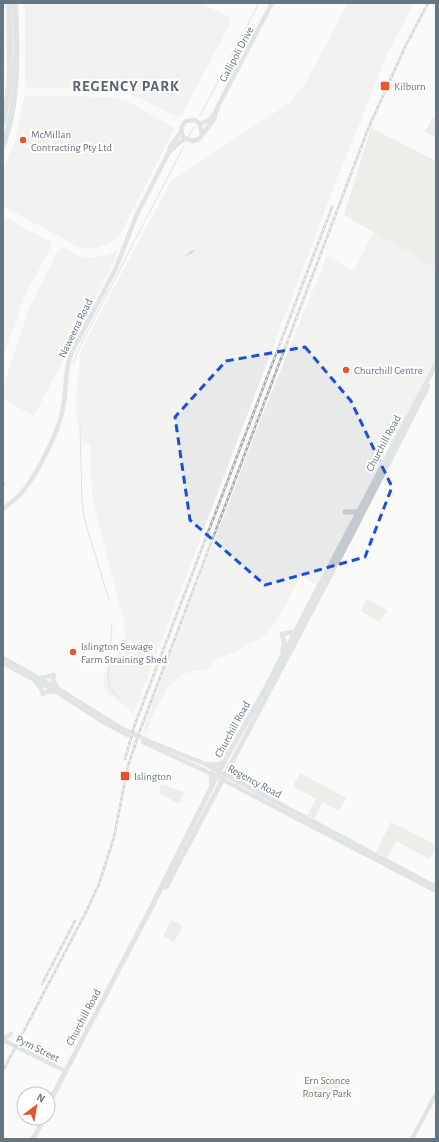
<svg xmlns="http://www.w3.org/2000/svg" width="439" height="1142" viewBox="0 0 439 1142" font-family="'Alegreya Sans',sans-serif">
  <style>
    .built { fill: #e8e9e9 }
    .green { fill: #dadfd7 }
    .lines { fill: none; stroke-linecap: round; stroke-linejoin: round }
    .stream { stroke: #bbc7cb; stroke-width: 1 }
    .secondary { stroke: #c3c9ce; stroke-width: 4.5 }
    .primary { stroke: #c3c9ce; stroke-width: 5 }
    .highway { stroke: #c3c9ce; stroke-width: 6 }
    .rail-casing { stroke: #a2aab0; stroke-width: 2.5 }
    .rail { stroke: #fff; stroke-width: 1; stroke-dasharray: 3; stroke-linecap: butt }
    .marked { fill: none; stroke: #1d4ed8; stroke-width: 3; stroke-dasharray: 8 5; stroke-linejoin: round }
    .poi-dot { fill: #e4572e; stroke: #fff; stroke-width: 1.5 }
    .labels { text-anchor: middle; stroke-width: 4; stroke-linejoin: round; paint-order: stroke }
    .street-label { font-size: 11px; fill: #657683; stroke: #fff }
    .poi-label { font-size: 11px; fill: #657683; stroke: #fff; text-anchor: start }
    .park-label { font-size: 11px; fill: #687a64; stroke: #fff }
    .district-label { font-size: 15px; font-weight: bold; letter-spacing: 1px; fill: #57646e; stroke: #fff }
  </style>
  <rect width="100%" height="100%" fill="#fafaf8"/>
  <!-- built -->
  <g class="built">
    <polygon points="25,3 201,3 230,18 231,22 181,116 177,117 129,93 118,89 98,87 27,88 25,86"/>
    <polygon points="348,3 414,3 386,57 336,181 134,713 109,694 104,687 103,680 106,670 125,641 124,622 92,496 90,444 83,445 75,411 81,350 171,181 288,104 305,84"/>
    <polygon points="27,96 111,97 129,102 175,128 123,229 118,237 110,243 96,248 88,249 79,247 3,206 3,170 15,141 24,97"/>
    <polygon points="3,216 50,242 52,245 25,295 3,359"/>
    <polygon points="373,232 436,268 436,358 317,585 301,576 278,619 269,631 262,637 233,653 215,660 206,670 194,671 183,674 167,688 151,719 146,735 143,734 149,712 262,416 327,256 354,271"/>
    <polygon points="65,248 77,255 87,258 99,257 116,251 118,252 98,293 34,416 3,399 3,387 28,311 58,251 60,249"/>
  </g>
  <!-- green -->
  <g class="green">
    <polygon points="433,117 436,118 436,137 425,132"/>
    <polygon points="371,128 436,161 436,268 344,215"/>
    <polygon points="367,599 387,610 380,622 361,611"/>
    <polygon points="300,773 346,798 339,811 323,802 314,819 307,815 316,799 293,786"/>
    <polygon points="161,784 184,792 179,804 159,793"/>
    <polygon points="391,822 436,845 436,848 430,859 396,841 387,858 376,852"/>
    <polygon points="172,920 183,926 174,942 163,936"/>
    <polygon points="322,1072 342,1082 331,1102 311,1092"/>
  </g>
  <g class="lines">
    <!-- stream -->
    <g class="stream">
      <polyline points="200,116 259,3"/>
      <polyline points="189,136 195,126"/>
      <polyline points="73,364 80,346 184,146"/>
      <polyline points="80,428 82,501 84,518 109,600"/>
      <polyline points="3,488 6,482"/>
      <polyline points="112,623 108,681 110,688 120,699"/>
    </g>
    <!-- secondary -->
    <g class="secondary">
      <polyline points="200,124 208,121 215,113"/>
      <path d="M202,133L200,124L195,120L186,121C180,127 180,132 184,138L193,141L199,139L212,122L215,117V113L219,104L272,3"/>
      <polyline points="169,152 180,142 185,139"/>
      <path d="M3,509C10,503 18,498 23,491C38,473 59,431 63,408C67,389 64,373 71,354L116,268L137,214L169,152L170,147L181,132"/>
      <polyline points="3,658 58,689 121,728 151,742 205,764 436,887"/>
      <polyline points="3,663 57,692 105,723 128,735"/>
      <polyline points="39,678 46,677 54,675 53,680 57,687"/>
      <polyline points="35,681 41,689 43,694 48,691 54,692"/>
      <polyline points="143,742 214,775 436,891"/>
      <polyline points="3,1038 7,1037 11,1034"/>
      <polyline points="3,1040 65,1071"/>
      <polyline points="412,1139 436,1094"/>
    </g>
    <!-- primary -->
    <g class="primary">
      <polyline points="345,512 357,512 359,510"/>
      <polyline points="283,652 284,642 282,634 295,632"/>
      <polyline points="205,764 217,765 224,762"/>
      <polyline points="211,773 212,787"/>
      <polyline points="166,887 351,536 428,386"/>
      <polyline points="48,1105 152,906 224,762 263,693 436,364"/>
      <polyline points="33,1139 44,1118"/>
    </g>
    <!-- highway -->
    <g class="highway">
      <polyline points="3,123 8,96 10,74 9,3"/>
      <path d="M3,145C19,104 17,47 15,3"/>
    </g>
    <defs>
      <g id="rail">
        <polyline points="187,255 193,251"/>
        <polyline points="125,759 135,724 332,207"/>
        <polyline points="42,984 75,921"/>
        <polyline points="3,1071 86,912 99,884 114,837 128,766 139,733 368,129 405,47 428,3"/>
      </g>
    </defs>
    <!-- rail casing -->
    <use href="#rail" class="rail-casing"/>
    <!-- rail -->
    <use href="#rail" class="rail"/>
  </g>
  <!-- marked area -->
  <path d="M0 0H439V1142H0ZM305,347L351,401L392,487L365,557L265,585L190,520L175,417L226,361Z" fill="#fafaf8" fill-opacity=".55" fill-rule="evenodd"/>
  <path class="marked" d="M305,347L351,401L392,487L365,557L265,585L190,520L175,417L226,361Z"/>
  <!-- markers -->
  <g class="poi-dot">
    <rect x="380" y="81" width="10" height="10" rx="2"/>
    <circle cx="23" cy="140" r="4"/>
    <circle cx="346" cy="370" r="4"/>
    <circle cx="73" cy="652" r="4"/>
    <rect x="120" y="771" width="10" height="10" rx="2"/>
  </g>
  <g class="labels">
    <!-- street labels -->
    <g class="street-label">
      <text transform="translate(236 54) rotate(-62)" y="4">Gallipoli Drive</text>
      <text transform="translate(75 328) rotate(-64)" y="4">Naweena Road</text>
      <text transform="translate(383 443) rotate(-62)" y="4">Churchill Road</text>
      <text transform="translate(232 729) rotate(-61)" y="4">Churchill Road</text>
      <text transform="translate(255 781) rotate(28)" y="4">Regency Road</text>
      <text transform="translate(83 1017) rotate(-62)" y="4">Churchill Road</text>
      <text transform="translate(38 1048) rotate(27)" y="4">Pym Street</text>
    </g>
    <!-- poi labels -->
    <g class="poi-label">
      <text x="394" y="90">Kilburn</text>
      <text x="31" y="138">McMillan<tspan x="31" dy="13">Contracting Pty Ltd</tspan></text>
      <text x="354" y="374">Churchill Centre</text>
      <text x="81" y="650">Islington Sewage<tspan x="81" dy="13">Farm Straining Shed</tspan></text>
      <text x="134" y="780">Islington</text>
    </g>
    <!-- park labels -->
    <g class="park-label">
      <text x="327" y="1084">Ern Sconce<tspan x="327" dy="13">Rotary Park</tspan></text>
    </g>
    <!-- district labels -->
    <g class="district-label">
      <text x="126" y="91">REGENCY PARK</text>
    </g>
  </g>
  <!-- border -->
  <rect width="439" height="1142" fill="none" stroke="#657683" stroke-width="8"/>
  <!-- north arrow -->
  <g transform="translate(36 1106) rotate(31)"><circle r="19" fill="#ffffff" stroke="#c1c8cd"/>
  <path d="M0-3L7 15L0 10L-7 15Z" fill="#e4572e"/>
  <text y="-6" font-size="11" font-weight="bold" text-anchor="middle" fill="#657683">N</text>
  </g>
</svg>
